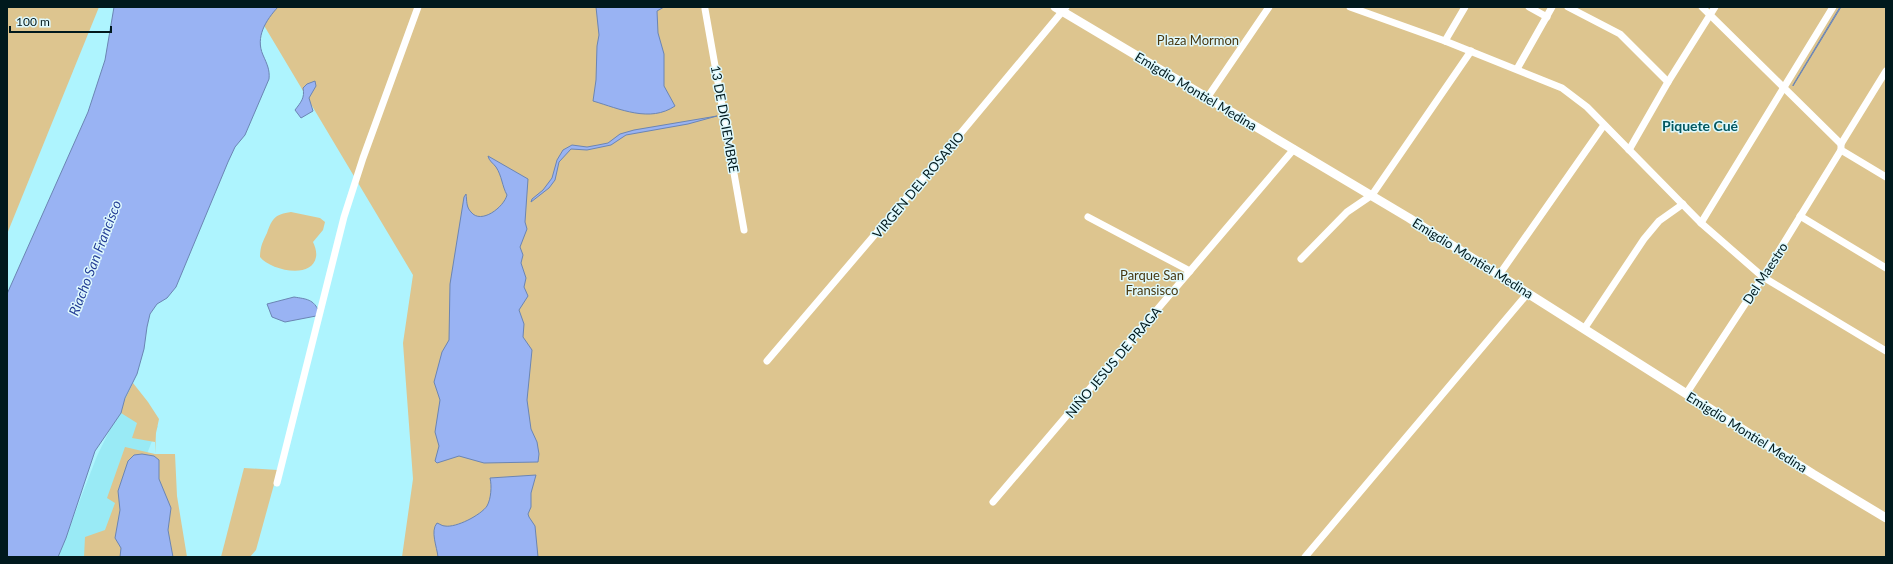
<svg xmlns="http://www.w3.org/2000/svg" width="1893" height="564" viewBox="0 0 1893 564" font-family="Lato,sans-serif">
  <style>
    .built { fill: #99eaf5 }
    .green { fill: #ddc58f }
    .water { fill: #99b3f3; stroke: #6b85b3 }
    .lines { fill: none; stroke-linecap: round; stroke-linejoin: round }
    .minor { stroke: #fff; stroke-width: 7 }
    .major { stroke: #fff; stroke-width: 9 }
    .labels { text-anchor: middle; stroke-width: 3; stroke-linejoin: round; paint-order: stroke }
    .park-label { font-size: 13px; fill: #47370f; stroke: #dff9fd }
    .street-label { font-size: 13px; fill: #00191d; stroke: #dff9fd }
    .neighbourhood-label { font-size: 14px; font-weight: bold; fill: #035860; stroke: #dff9fd }
    .water-label { font-size: 14px; font-style: italic; fill: #233d96; stroke: #dff9fd }
  </style>
  <rect width="100%" height="100%" fill="#aef4fe"/>
  <!-- built -->
  <polygon class="built" points="119,411 158,426 106,557 58,557 97,456"/>
  <!-- green -->
  <g class="green">
    <polygon points="7,7 99,7 7,234"/>
    <polygon points="253,7 1886,7 1886,557 402,557 413,479 403,343 413,275"/>
    <path d="M291,212L320,218L325,222L323,230L313,242C315,246 317,252 316,257C312,280 270,270 260,257C260,247 263,241 267,233C272,219 275,214 291,212Z"/>
    <polygon points="133,383 148,402 159,419 156,433 155,454 175,454 177,496 187,557 84,557 85,537 105,530 115,503 107,498 125,447 155,454 155,442 132,438 137,423 121,413 123,403"/>
    <polygon points="244,468 278,470 256,550 250,557 221,557"/>
  </g>
  <!-- water -->
  <g class="water">
    <path d="M114,7H278C266,20 255,37 263,55C267,64 270,70 269,79L245,135L235,147L228,162L176,287L167,298L157,304L150,314L147,327L144,349L137,374L125,398L121,413L95,451L66,538L58,557H7V294L88,112L105,60Z"/>
    <path d="M596,7H664L657,11L658,33L664,54V86L675,106C650,123 620,109 593,101L596,80L597,46L599,35Z"/>
    <polygon points="1840,7 1841,7 1793,86 1793,85"/>
    <path d="M315,81L316,86L309,98L313,111L301,118L295,110C301,102 305,98 303,88L307,84Z"/>
    <polygon points="717,116 688,124 626,135 611,145 587,150 571,149 559,162 555,180 549,188 531,202 532,199 543,190 552,178 557,160 563,150 572,145 587,147 598,145 608,143 620,134 634,130"/>
    <path d="M488,156L528,179L525,222L527,229L520,247L523,255L521,263L526,278L524,287L528,296L519,310L524,324L523,337L532,350L527,400L531,429L537,442L539,454L538,462L484,463L459,456L437,463L435,461L439,446L435,432L440,400L434,382L442,352L449,340L450,284L464,197L466,194C467,201 466,207 471,212C481,225 504,207 507,195C502,186 502,176 496,167C493,163 489,161 488,156Z"/>
    <path d="M294,297C306,299 314,299 319,312L316,316L285,322L272,317L267,304Z"/>
    <polygon points="142,454 154,456 159,460 159,479 171,508 168,530 173,557 120,557 121,548 115,538 120,510 118,491 128,461 134,455"/>
    <path d="M536,475L531,493V507L528,514L529,517L535,526L538,557H438C437,547 430,531 437,523C440,524 442,526 445,526C456,528 481,515 487,506C491,499 492,486 490,478Z"/>
  </g>
  <g class="lines">
    <!-- minor -->
    <g class="minor">
      <polyline points="1350,7 1445,41 1562,88 1587,107 1701,223 1763,277 1886,351"/>
      <polyline points="1529,7 1547,17"/>
      <polyline points="1568,7 1620,34 1668,82"/>
      <polyline points="1702,7 1841,144 1841,150 1886,177"/>
      <polyline points="705,9 744,230"/>
      <polyline points="1445,41 1465,7"/>
      <polyline points="1517,69 1552,7"/>
      <polyline points="1207,98 1269,7"/>
      <polyline points="1841,144 1886,71"/>
      <polyline points="1629,150 1668,82 1715,7"/>
      <polyline points="1800,216 1886,268"/>
      <polyline points="1088,217 1190,271"/>
      <polyline points="1701,223 1833,7"/>
      <polyline points="1301,259 1347,212 1372,195 1471,51"/>
      <polyline points="1499,275 1604,125"/>
      <polyline points="1584,329 1644,239 1659,221 1683,204"/>
      <polyline points="767,361 930,170 1066,7"/>
      <polyline points="1686,394 1766,272 1841,150"/>
      <polyline points="277,483 344,217 363,158 418,7"/>
      <polyline points="993,502 1294,149"/>
      <polyline points="1305,557 1528,293"/>
    </g>
    <!-- major -->
    <polyline class="major" points="1055,7 1409,218 1813,474 1886,518"/>
  </g>
  <g class="labels">
    <!-- park labels -->
    <g class="park-label">
      <text x="1198" y="45">Plaza Mormon</text>
      <text x="1152" y="280">Parque San<tspan x="1152" dy="15">Fransisco</tspan></text>
    </g>
    <!-- street labels -->
    <g class="street-label">
      <text transform="translate(1196 91) rotate(31)" y="5">Emigdio Montiel Medina</text>
      <text transform="translate(725 119) rotate(80)" y="5">13 DE DICIEMBRE</text>
      <text transform="translate(918 185) rotate(-50)" y="5">VIRGEN DEL ROSARIO</text>
      <text transform="translate(1473 258) rotate(32)" y="5">Emigdio Montiel Medina</text>
      <text transform="translate(1765 273) rotate(-57)" y="5">Del Maestro</text>
      <text transform="translate(1113 362) rotate(-50)" y="5">NIÑO JESUS DE PRAGA</text>
      <text transform="translate(1747 432) rotate(32)" y="5">Emigdio Montiel Medina</text>
    </g>
    <!-- neighbourhood labels -->
    <g class="neighbourhood-label">
      <text x="1700" y="131">Piquete Cué</text>
    </g>
    <!-- water labels -->
    <g class="water-label">
      <text transform="translate(95 258) rotate(-69)" y="5">Riacho San Francisco</text>
    </g>
  </g>
  <!-- border -->
  <rect width="1893" height="564" fill="none" stroke="#00191d" stroke-width="16"/>
  <!-- scale -->
  <path d="M10 26v6h101v-6" fill="none" stroke="#00191d" stroke-width="2"/>
  <text x="16" y="26" font-size="12" fill="#00191d" stroke="#dff9fd" stroke-width="3" paint-order="stroke">100 m</text>
</svg>
